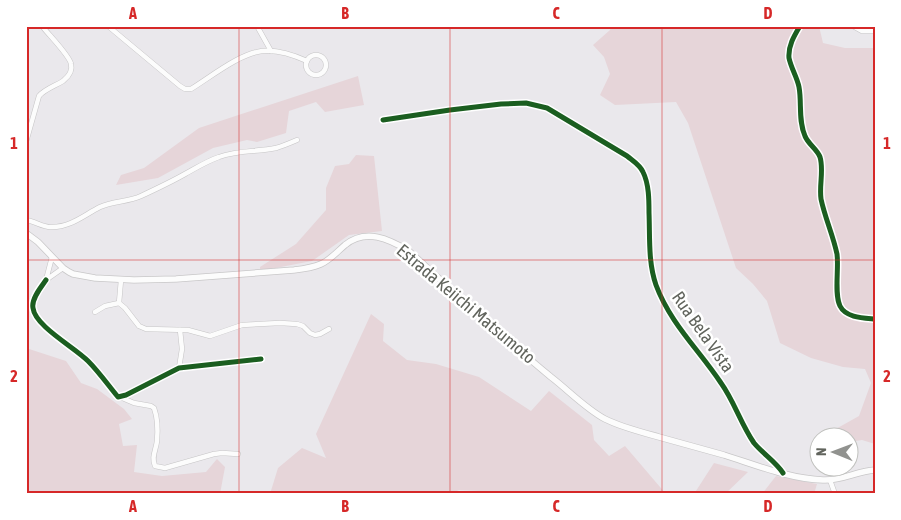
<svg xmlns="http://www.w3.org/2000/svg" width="901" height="520" viewBox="0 0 901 520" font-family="'Asap Condensed',sans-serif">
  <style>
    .green { fill: #e6d5d9 }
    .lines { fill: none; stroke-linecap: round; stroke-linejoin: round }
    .minor-casing { stroke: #c6c5c6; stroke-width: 5.5 }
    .secondary-casing { stroke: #c8c7c8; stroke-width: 7 }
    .minor { stroke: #fcfcfc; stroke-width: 4.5 }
    .secondary { stroke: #fcfcfc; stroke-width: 5.5 }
    .cycleway-casing { stroke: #fff; stroke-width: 8 }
    .cycleway { stroke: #1b5e20; stroke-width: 5 }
    .grid { fill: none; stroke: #d62828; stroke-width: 1; stroke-opacity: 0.55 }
    .labels { text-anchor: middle; stroke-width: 5; stroke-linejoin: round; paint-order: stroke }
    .street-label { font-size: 18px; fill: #61645d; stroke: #fff }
    .neatline { fill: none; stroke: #d62828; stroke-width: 2 }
    .grid-label { font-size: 16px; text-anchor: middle; font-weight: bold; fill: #d62828 }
  </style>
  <rect width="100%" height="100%" fill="#eae8ec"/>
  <!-- green -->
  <g class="green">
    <path d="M611,26H796C790,36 785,46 786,58C788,68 794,77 796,87C799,103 796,121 802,136C805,146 815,151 818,162C820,174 816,187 818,200C822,220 832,238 834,258C836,272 831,295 837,307C844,321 862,321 875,322V444L862,440L849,442L848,438L825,437V435L859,416L871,383L865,369L843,367L811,358L780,343L767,301L753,284L736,268L688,123L676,102L615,105L600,95L610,74L604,57L593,45L610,30Z"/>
    <path d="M803,26H819L823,43L845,48H875V316C865,315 849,315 843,305C838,295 842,265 839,252C836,229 824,209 823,185C823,175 826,165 822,155C819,146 810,142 807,133C802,118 805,102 802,87C800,77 794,68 793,58C791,46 798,36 803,26Z"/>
    <polygon points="358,76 364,105 325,112 316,102 289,111 286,133 257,142 247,140 213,148 158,178 116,185 121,175 144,168 199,128"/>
    <polygon points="356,155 374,156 382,231 349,235 312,261 260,271 260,267 296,244 326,210 326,188 335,166 349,164"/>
    <polygon points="371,314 384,324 383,341 407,360 436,364 479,377 531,411 549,391 592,425 594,440 609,456 625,446 666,494 538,494 459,490 450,494 270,494 278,468 302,448 326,458 316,434"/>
    <polygon points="26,348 66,361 81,383 97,389 124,409 132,419 119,424 123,446 137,445 134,472 162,476 206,472 217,459 225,467 220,494 26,494"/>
    <polygon points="714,463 748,472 725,494 694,494"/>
    <polygon points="776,476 817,484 814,494 762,494"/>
  </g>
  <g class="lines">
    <defs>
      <g id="minor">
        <path d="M108,26L180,86L185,89H191C212,76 239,54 262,51C278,49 294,55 307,61"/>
        <polyline points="257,26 271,51"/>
        <path d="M800,26C794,36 788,46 789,58C791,68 797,77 799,87C802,103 798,120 805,136C808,144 817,149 820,157C824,170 819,185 821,199C825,218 833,235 837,254C839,268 834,294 840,306C846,318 864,318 875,319"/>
        <polyline points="853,26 862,31 875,31"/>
        <circle cx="316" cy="65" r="10"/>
        <path d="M383,120L450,110L501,104L526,103L547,108L627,156C633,161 640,165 643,172C649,184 649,200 649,213C650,237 648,262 656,285C670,323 699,350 721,383C734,401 741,424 754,443C763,454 775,461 783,473"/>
        <path d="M26,142L39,96C45,89 55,86 63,81C68,77 73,71 71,64C70,56 48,34 42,26"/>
        <path d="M26,220C35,221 43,228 52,227C71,227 84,215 100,207C113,201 128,202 141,196C156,189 171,182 185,174C196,168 207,161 219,157C238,150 257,152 276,148C283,146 290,143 297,140"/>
        <polyline points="52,257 46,280 63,268"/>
        <path d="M46,280C41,287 31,299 33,308C35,326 74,347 88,361C99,372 108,385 118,397L126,395L179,368L261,359"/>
        <polyline points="119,303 121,280"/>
        <polyline points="95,312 105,306 119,303 125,308 139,326 146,329 188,330 210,336 242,325 280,323 297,324 303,326 310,333 315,335 320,334 329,329"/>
        <polyline points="179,368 182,349 180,330"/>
        <path d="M120,397L134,403L151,406L154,408C158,419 158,430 157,441C156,450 151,457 155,466L165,468L214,454L222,453L238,454"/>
        <polyline points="830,480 835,494"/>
      </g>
      <path id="secondary" d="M26,233L38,242L63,268L69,272L73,274L95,278L134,280L176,279L294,270C303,269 312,268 321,264C330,260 337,252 345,245C366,228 389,239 409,251C456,294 502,337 551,377C568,390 586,409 605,419C621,427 641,432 659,437C681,443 702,449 724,455C756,465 790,479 823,480C841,481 857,471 875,470"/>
    </defs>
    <!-- minor casing -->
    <use href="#minor" class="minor-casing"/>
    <!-- secondary casing -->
    <use href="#secondary" class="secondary-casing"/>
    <!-- minor -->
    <use href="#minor" class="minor"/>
    <!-- secondary -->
    <use href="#secondary" class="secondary"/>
    <defs>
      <g id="cycleway">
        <path d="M800,26C794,36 788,46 789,58C791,68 797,77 799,87C802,103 798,120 805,136C808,144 817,149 820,157C824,170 819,185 821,199C825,218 833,235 837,254C839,268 834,294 840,306C846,318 864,318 875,319"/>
        <path d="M383,120L450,110L501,104L526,103L547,108L627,156C633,161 640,165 643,172C649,184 649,200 649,213C650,237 648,262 656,285C670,323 699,350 721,383C734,401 741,424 754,443C763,454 775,461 783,473"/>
        <path d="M46,280C41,287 31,299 33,308C35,326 74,347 88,361C99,372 108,385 118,397L126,395L179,368L261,359"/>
      </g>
    </defs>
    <!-- cycleway casing -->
    <use href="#cycleway" class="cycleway-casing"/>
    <!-- cycleway -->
    <use href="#cycleway" class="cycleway"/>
  </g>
  <!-- grid -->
  <path class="grid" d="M239,26V494M450,26V494M662,26V494M26,260H875"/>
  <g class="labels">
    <!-- street labels -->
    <g class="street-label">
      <text transform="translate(466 304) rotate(40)" y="6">Estrada Keiichi Matsumoto</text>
      <text transform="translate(703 332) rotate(55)" y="6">Rua Bela Vista</text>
    </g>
  </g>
  <!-- border -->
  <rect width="901" height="520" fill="none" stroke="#ffffff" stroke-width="55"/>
  <!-- north arrow -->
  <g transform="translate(834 452) rotate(271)"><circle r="24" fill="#ffffff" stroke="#c0c1be"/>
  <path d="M0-4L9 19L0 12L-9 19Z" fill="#91928f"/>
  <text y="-8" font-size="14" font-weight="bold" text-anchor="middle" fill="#61645d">N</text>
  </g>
  <rect x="28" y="28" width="846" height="464" class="neatline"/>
  <g class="grid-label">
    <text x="133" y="19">A</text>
    <text x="345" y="19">B</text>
    <text x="556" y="19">C</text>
    <text x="768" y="19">D</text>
    <text x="14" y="149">1</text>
    <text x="887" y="149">1</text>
    <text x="14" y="382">2</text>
    <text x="887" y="382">2</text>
    <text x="133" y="512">A</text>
    <text x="345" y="512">B</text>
    <text x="556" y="512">C</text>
    <text x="768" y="512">D</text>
  </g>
</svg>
